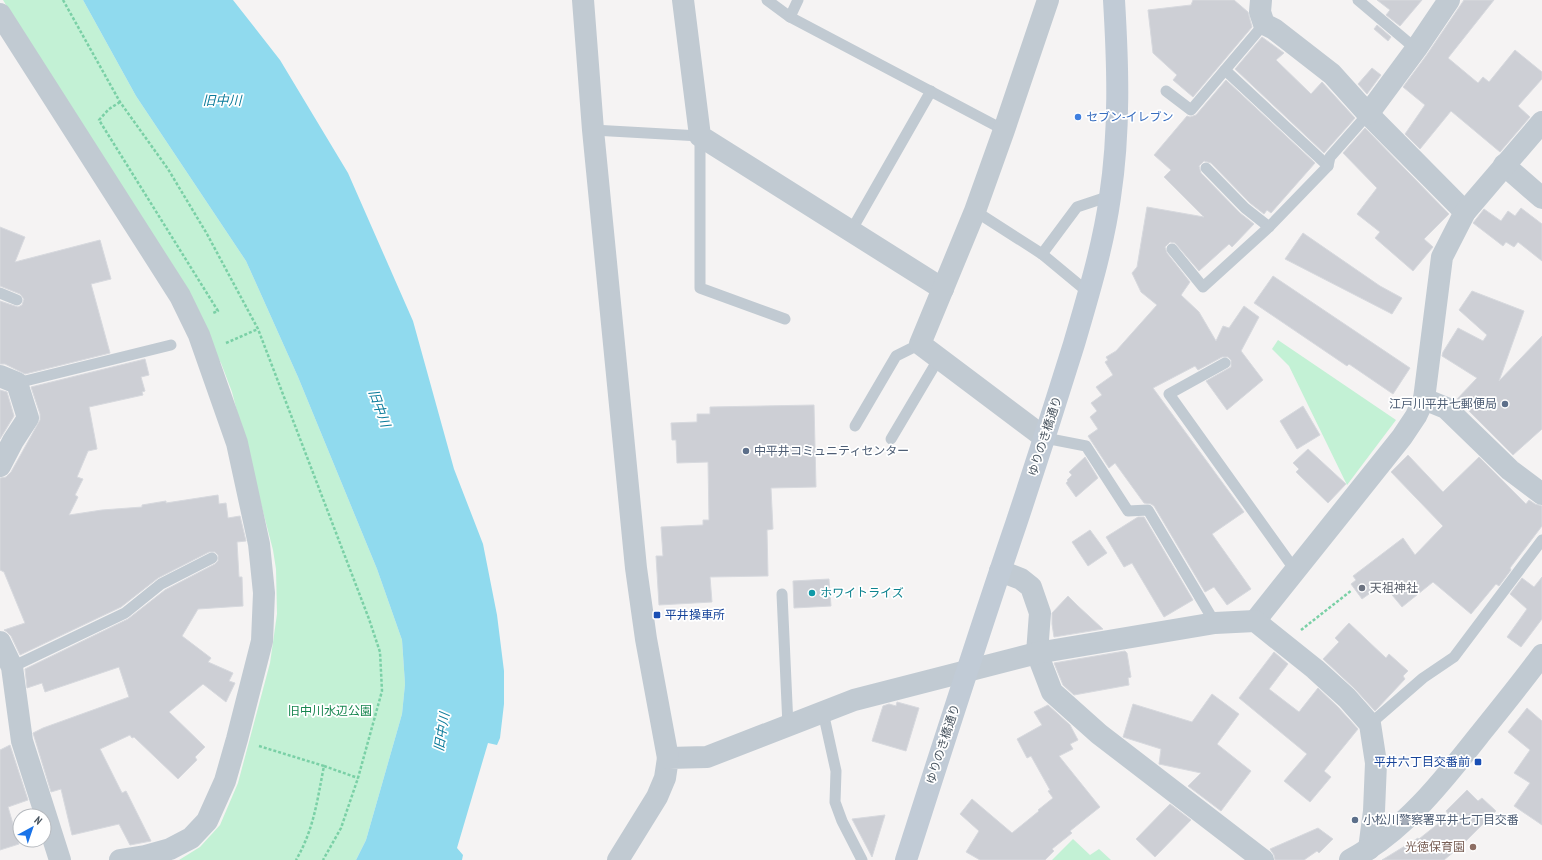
<svg xmlns="http://www.w3.org/2000/svg" width="1542" height="860" viewBox="0 0 1542 860" font-family="'PT Sans Narrow','Noto Sans JP',sans-serif">
  <style>
    .green { fill: #c3f1d5 }
    .water { fill: #90daee }
    .building { fill: #cdcfd5; stroke: #d7d9de }
    .lines { fill: none; stroke-linecap: round; stroke-linejoin: round }
    .path { stroke: #7ad0a6; stroke-width: 2.5; stroke-dasharray: 3 2; stroke-linecap: butt }
    .service { stroke: #c1cad2; stroke-width: 11 }
    .minor { stroke: #c1cad2; stroke-width: 22 }
    .tertiary { stroke: #c1cad2; stroke-width: 22 }
    .secondary { stroke: #c1cbd6; stroke-width: 22 }
    .shop-dot { fill: #3f7fe0; stroke: #fff; stroke-width: 1.5 }
    .service-dot { fill: #5c6f8a; stroke: #fff; stroke-width: 1.5 }
    .worship-dot { fill: #6b7280; stroke: #fff; stroke-width: 1.5 }
    .culture-dot { fill: #0f9aa8; stroke: #fff; stroke-width: 1.5 }
    .transit-dot { fill: #1a4fb4; stroke: #fff; stroke-width: 1.5 }
    .education-dot { fill: #8d6e63; stroke: #fff; stroke-width: 1.5 }
    .labels { text-anchor: middle; stroke-width: 3.5; stroke-linejoin: round; paint-order: stroke }
    .shop-label { font-size: 12px; fill: #366cbe; stroke: #fff; text-anchor: start }
    .service-label { font-size: 12px; fill: #4e5e75; stroke: #fff; text-anchor: start }
    .street-label { font-size: 12px; fill: #4a5661; stroke: #fff }
    .worship-label { font-size: 12px; fill: #5b616d; stroke: #fff; text-anchor: start }
    .culture-label { font-size: 12px; fill: #0d838f; stroke: #fff; text-anchor: start }
    .transit-label { font-size: 12px; fill: #164399; stroke: #fff; text-anchor: start }
    .park-label { font-size: 12px; fill: #17864f; stroke: #fff }
    .education-label { font-size: 12px; fill: #785e54; stroke: #fff; text-anchor: end }
    .water-label { font-size: 13px; font-style: italic; fill: #0c7c9b; stroke: #fff }
  </style>
  <rect width="100%" height="100%" fill="#f5f3f3"/>
  <!-- green -->
  <g class="green">
    <polygon points="3,0 83,0 136,96 246,261 298,377 377,569 402,640 405,684 402,714 366,840 356,860 179,860 200,847 220,825 238,783 270,663 277,614 276,569 273,550 232,392 221,363"/>
    <polygon points="1278,340 1396,420 1347,485 1289,366 1272,349"/>
    <polygon points="1073,839 1090,855 1099,849 1111,860 1052,860"/>
  </g>
  <!-- water -->
  <polygon class="water" points="83,0 233,0 280,60 348,173 413,321 454,469 483,544 497,615 504,671 504,704 500,738 497,745 488,743 457,848 463,855 462,860 356,860 366,840 402,714 405,684 402,640 377,569 298,377 246,261 136,96"/>
  <!-- building -->
  <g class="building">
    <polygon points="1193,0 1234,0 1248,12 1252,27 1193,97 1173,80 1177,75 1153,53 1148,10 1191,5"/>
    <polygon points="1377,0 1422,0 1400,26 1386,15 1390,10"/>
    <polygon points="1464,0 1494,0 1448,58 1478,83 1483,77 1489,82 1515,50 1542,72 1542,79 1518,106 1530,117 1500,152 1451,111 1420,149 1405,134 1425,105 1403,87 1426,56"/>
    <polygon points="1377,25 1391,37 1388,41 1374,29"/>
    <polygon points="1262,37 1284,53 1276,60 1311,94 1322,82 1355,118 1324,153 1235,69"/>
    <polygon points="1372,68 1381,75 1367,94 1358,84"/>
    <polygon points="1226,80 1315,163 1271,213 1267,210 1264,214 1250,203 1211,163 1204,161 1199,166 1201,173 1240,213 1254,224 1232,247 1229,244 1199,271 1175,243 1170,242 1165,247 1167,253 1190,282 1181,295 1199,312 1216,341 1223,326 1229,328 1244,306 1259,317 1241,351 1263,380 1227,410 1206,381 1231,367 1231,360 1228,357 1222,357 1198,370 1195,366 1153,388 1244,512 1212,534 1251,589 1227,605 1214,587 1205,592 1154,506 1151,504 1144,503 1115,463 1109,468 1088,436 1098,429 1090,417 1097,411 1091,403 1102,395 1096,387 1113,375 1105,362 1108,360 1106,357 1116,351 1157,305 1141,292 1132,273 1137,267 1147,207 1204,217 1164,177 1171,170 1154,155 1187,116 1190,117 1196,115"/>
    <polygon points="1365,128 1449,214 1424,239 1433,247 1413,271 1375,238 1380,232 1357,214 1377,188 1343,153"/>
    <polygon points="1521,208 1542,224 1542,261 1518,242 1514,247 1506,242 1503,246 1473,223 1484,209 1501,221 1508,211 1515,216"/>
    <polygon points="0,227 25,237 15,262 100,240 111,279 91,284 110,353 25,374 5,364 0,364 0,301 18,307 22,305 24,299 20,294 0,286"/>
    <polygon points="1303,233 1380,286 1402,298 1392,314 1285,259"/>
    <polygon points="1273,276 1410,368 1393,394 1349,364 1347,366 1254,303"/>
    <polygon points="1472,291 1524,311 1499,381 1542,336 1542,429 1513,455 1457,399 1477,378 1442,356 1443,352 1458,328 1483,341 1487,335 1459,310"/>
    <polygon points="145,359 149,375 141,377 145,391 142,392 143,395 89,407 97,449 88,451 77,477 83,479 75,495 78,497 69,515 102,510 142,507 142,505 166,501 166,503 218,495 219,504 226,503 228,518 240,516 246,541 237,542 239,577 242,577 243,606 198,609 182,636 211,658 208,662 233,673 229,681 235,683 226,702 203,684 169,712 205,747 195,757 197,760 178,779 134,737 132,738 130,735 100,749 122,793 126,791 151,841 130,845 119,824 72,835 61,789 51,792 33,733 43,728 129,697 119,667 45,692 42,683 27,688 25,669 128,619 165,590 215,564 218,561 218,555 215,552 209,552 158,578 121,607 20,655 11,636 7,632 4,630 25,623 4,572 0,570 0,478 6,477 11,472 40,420 40,414 31,387"/>
    <polygon points="0,390 7,392 14,416 0,439"/>
    <polygon points="814,405 816,487 771,488 773,529 767,530 768,576 710,577 712,602 659,605 656,556 663,556 661,527 703,525 703,520 709,520 708,462 677,463 676,440 672,440 671,423 697,422 697,414 710,414 710,407"/>
    <polygon points="1303,406 1320,435 1297,449 1280,421"/>
    <polygon points="1308,449 1346,484 1328,503 1296,472 1299,469 1293,463"/>
    <polygon points="1408,455 1443,492 1479,457 1526,504 1529,500 1535,504 1542,506 1542,526 1510,568 1511,570 1499,586 1496,584 1471,614 1433,582 1402,607 1383,584 1362,599 1351,584 1356,580 1353,576 1403,538 1415,555 1443,526 1391,472"/>
    <polygon points="1085,457 1098,478 1076,497 1066,483 1068,481 1067,480 1072,475 1069,472"/>
    <polygon points="1138,517 1144,517 1193,600 1164,617 1132,563 1124,567 1106,537"/>
    <polygon points="1090,530 1107,553 1088,566 1072,542"/>
    <polygon points="1542,577 1542,619 1521,647 1507,637 1527,609 1510,594 1522,578 1534,587"/>
    <polygon points="829,579 831,606 794,608 793,581"/>
    <polygon points="1068,596 1078,606 1103,629 1054,637 1052,624 1052,613"/>
    <polygon points="1349,623 1386,658 1389,654 1408,671 1403,676 1405,679 1375,711 1355,689 1323,659 1339,642 1335,638"/>
    <polygon points="1125,651 1127,653 1131,677 1128,678 1129,685 1074,695 1063,685 1054,663"/>
    <polygon points="1274,652 1288,664 1269,689 1299,712 1318,688 1338,707 1358,729 1324,771 1331,777 1310,802 1284,781 1307,754 1239,698"/>
    <polygon points="1212,694 1239,714 1217,744 1251,771 1221,811 1188,786 1201,773 1159,764 1161,749 1123,737 1133,704 1192,722"/>
    <polygon points="897,702 919,708 906,751 872,741 883,706 889,704 896,706"/>
    <polygon points="1048,705 1070,725 1078,740 1070,744 1073,749 1059,756 1100,807 1070,831 1072,833 1052,849 1054,851 1045,860 980,860 966,852 979,831 960,814 972,799 1012,833 1039,811 1038,810 1053,798 1048,791 1050,790 1031,756 1027,758 1017,739 1042,725 1034,712"/>
    <polygon points="1527,708 1542,721 1542,825 1514,806 1530,783 1514,773 1530,750 1508,732"/>
    <polygon points="10,745 28,800 8,807 19,844 0,850 0,750"/>
    <polygon points="1467,790 1478,801 1482,798 1496,811 1461,846 1444,860 1382,860 1418,838 1419,839 1449,815 1446,811"/>
    <polygon points="1170,804 1191,820 1155,857 1136,839"/>
    <polygon points="885,815 872,857 852,819"/>
    <polygon points="1318,828 1333,839 1319,853 1317,851 1304,860 1275,860 1274,855 1270,849"/>
  </g>
  <g class="lines">
    <!-- path -->
    <g class="path">
      <polyline points="63,0 120,102 168,169 207,234 258,329 369,619 380,652 382,691 358,778 341,828 323,860"/>
      <polyline points="120,102 109,109 99,120 218,311 213,313"/>
      <polyline points="226,343 258,329"/>
      <polyline points="1301,630 1352,590"/>
      <path d="M259,746L324,766C317,801 314,829 296,860"/>
      <polyline points="324,766 358,778"/>
    </g>
    <!-- service -->
    <g class="service">
      <polyline points="767,0 790,17 1004,130"/>
      <polyline points="1358,0 1416,49"/>
      <polyline points="790,17 798,0"/>
      <polyline points="1225,70 1328,166"/>
      <polyline points="1166,91 1191,110 1264,24"/>
      <polyline points="593,130 700,136 700,288 785,319"/>
      <polyline points="1206,168 1245,208 1269,227"/>
      <polyline points="975,211 1042,254 1089,293"/>
      <polyline points="851,231 931,91"/>
      <polyline points="1172,249 1203,287 1269,227 1328,166 1330,157 1368,114"/>
      <polyline points="1042,254 1077,207 1110,196"/>
      <polyline points="0,293 17,300"/>
      <polyline points="1225,363 1169,394 1295,570"/>
      <polyline points="17,383 171,345"/>
      <polyline points="855,426 896,356 920,344"/>
      <polyline points="1045,438 1086,446 1128,511 1148,510 1215,623"/>
      <polyline points="891,439 939,358"/>
      <polyline points="782,594 788,726"/>
      <polyline points="12,667 125,613 161,584 212,558"/>
      <polyline points="823,712 836,771 835,802 842,821 862,860"/>
      <polyline points="1370,724 1423,678 1454,657 1542,540"/>
    </g>
    <!-- minor -->
    <g class="minor">
      <polyline points="683,0 700,136 943,289"/>
      <polyline points="1261,0 1260,12 1264,24 1274,29 1332,74 1368,114 1465,212"/>
      <polyline points="1368,114 1416,49 1449,0"/>
      <polyline points="1504,165 1542,198"/>
      <polyline points="0,376 17,383 28,418 13,441 0,466"/>
      <polyline points="1424,399 1446,408 1510,470 1542,494"/>
      <polyline points="1045,438 920,344 975,211 1004,130 1048,0"/>
      <polyline points="1000,571 1021,579 1031,587 1040,613 1037,653 1052,692 1099,734 1263,860"/>
      <polyline points="1255,621 1402,437 1416,416 1424,399 1442,257 1465,212 1542,122"/>
      <polyline points="0,642 12,667 22,741 60,860"/>
      <polyline points="618,860 657,797 665,778 668,758 707,757 854,700 1037,653 1215,623 1255,621 1315,669 1347,698 1370,724 1376,763 1374,811 1369,849"/>
    </g>
    <!-- tertiary -->
    <g class="tertiary">
      <polyline points="583,0 593,130 636,568 646,639 668,758"/>
      <polyline points="0,14 180,296 199,335 237,443 259,544 264,593 262,641 237,739 225,781 207,821 191,838 170,849 145,856 120,860"/>
      <path d="M1350,860C1404,831 1443,781 1480,734C1501,708 1522,682 1542,655"/>
    </g>
    <!-- secondary -->
    <path class="secondary" d="M906,860C942,748 978,635 1016,524C1036,464 1055,405 1074,344C1088,296 1103,247 1110,197C1120,131 1118,66 1114,0"/>
  </g>
  <!-- markers -->
  <circle class="shop-dot" cx="1078" cy="117" r="4"/>
  <g class="service-dot">
    <circle cx="1505" cy="404" r="4"/>
    <circle cx="746" cy="451" r="4"/>
    <circle cx="1355" cy="820" r="4"/>
  </g>
  <circle class="worship-dot" cx="1362" cy="588" r="4"/>
  <circle class="culture-dot" cx="812" cy="593" r="4"/>
  <g class="transit-dot">
    <rect x="653" y="611" width="8" height="8" rx="2"/>
    <rect x="1474" y="758" width="8" height="8" rx="2"/>
  </g>
  <circle class="education-dot" cx="1473" cy="847" r="4"/>
  <g class="labels">
    <!-- shop labels -->
    <g class="shop-label">
      <text x="1086" y="121">セブン-イレブン</text>
    </g>
    <!-- service labels -->
    <g class="service-label">
      <text x="1497" y="408" text-anchor="end">江戸川平井七郵便局</text>
      <text x="754" y="455">中平井コミュニティセンター</text>
      <text x="1363" y="824">小松川警察署平井七丁目交番</text>
    </g>
    <!-- street labels -->
    <g class="street-label">
      <text transform="translate(1045 436) rotate(-72)" y="4">ゆりのき橋通り</text>
      <text transform="translate(943 744) rotate(-72)" y="4">ゆりのき橋通り</text>
    </g>
    <!-- worship labels -->
    <g class="worship-label">
      <text x="1370" y="592">天祖神社</text>
    </g>
    <!-- culture labels -->
    <g class="culture-label">
      <text x="820" y="597">ホワイトライズ</text>
    </g>
    <!-- transit labels -->
    <g class="transit-label">
      <text x="665" y="619">平井操車所</text>
      <text x="1470" y="766" text-anchor="end">平井六丁目交番前</text>
    </g>
    <!-- park labels -->
    <g class="park-label">
      <text x="330" y="715">旧中川水辺公園</text>
    </g>
    <!-- education labels -->
    <g class="education-label">
      <text x="1465" y="851">光徳保育園</text>
    </g>
    <!-- water labels -->
    <g class="water-label">
      <text x="222" y="105">旧中川</text>
      <text transform="translate(380 408) rotate(70)" y="5">旧中川</text>
      <text transform="translate(441 732) rotate(-81)" y="5">旧中川</text>
    </g>
  </g>
  <!-- north arrow -->
  <g transform="translate(32 828) rotate(40)"><circle r="19" fill="#ffffff" stroke="#b7bbc0"/>
  <path d="M0-3L7 15L0 10L-7 15Z" fill="#1a73e8"/>
  <text y="-6" font-size="11" font-weight="bold" text-anchor="middle" fill="#4a5661">N</text>
  </g>
</svg>
